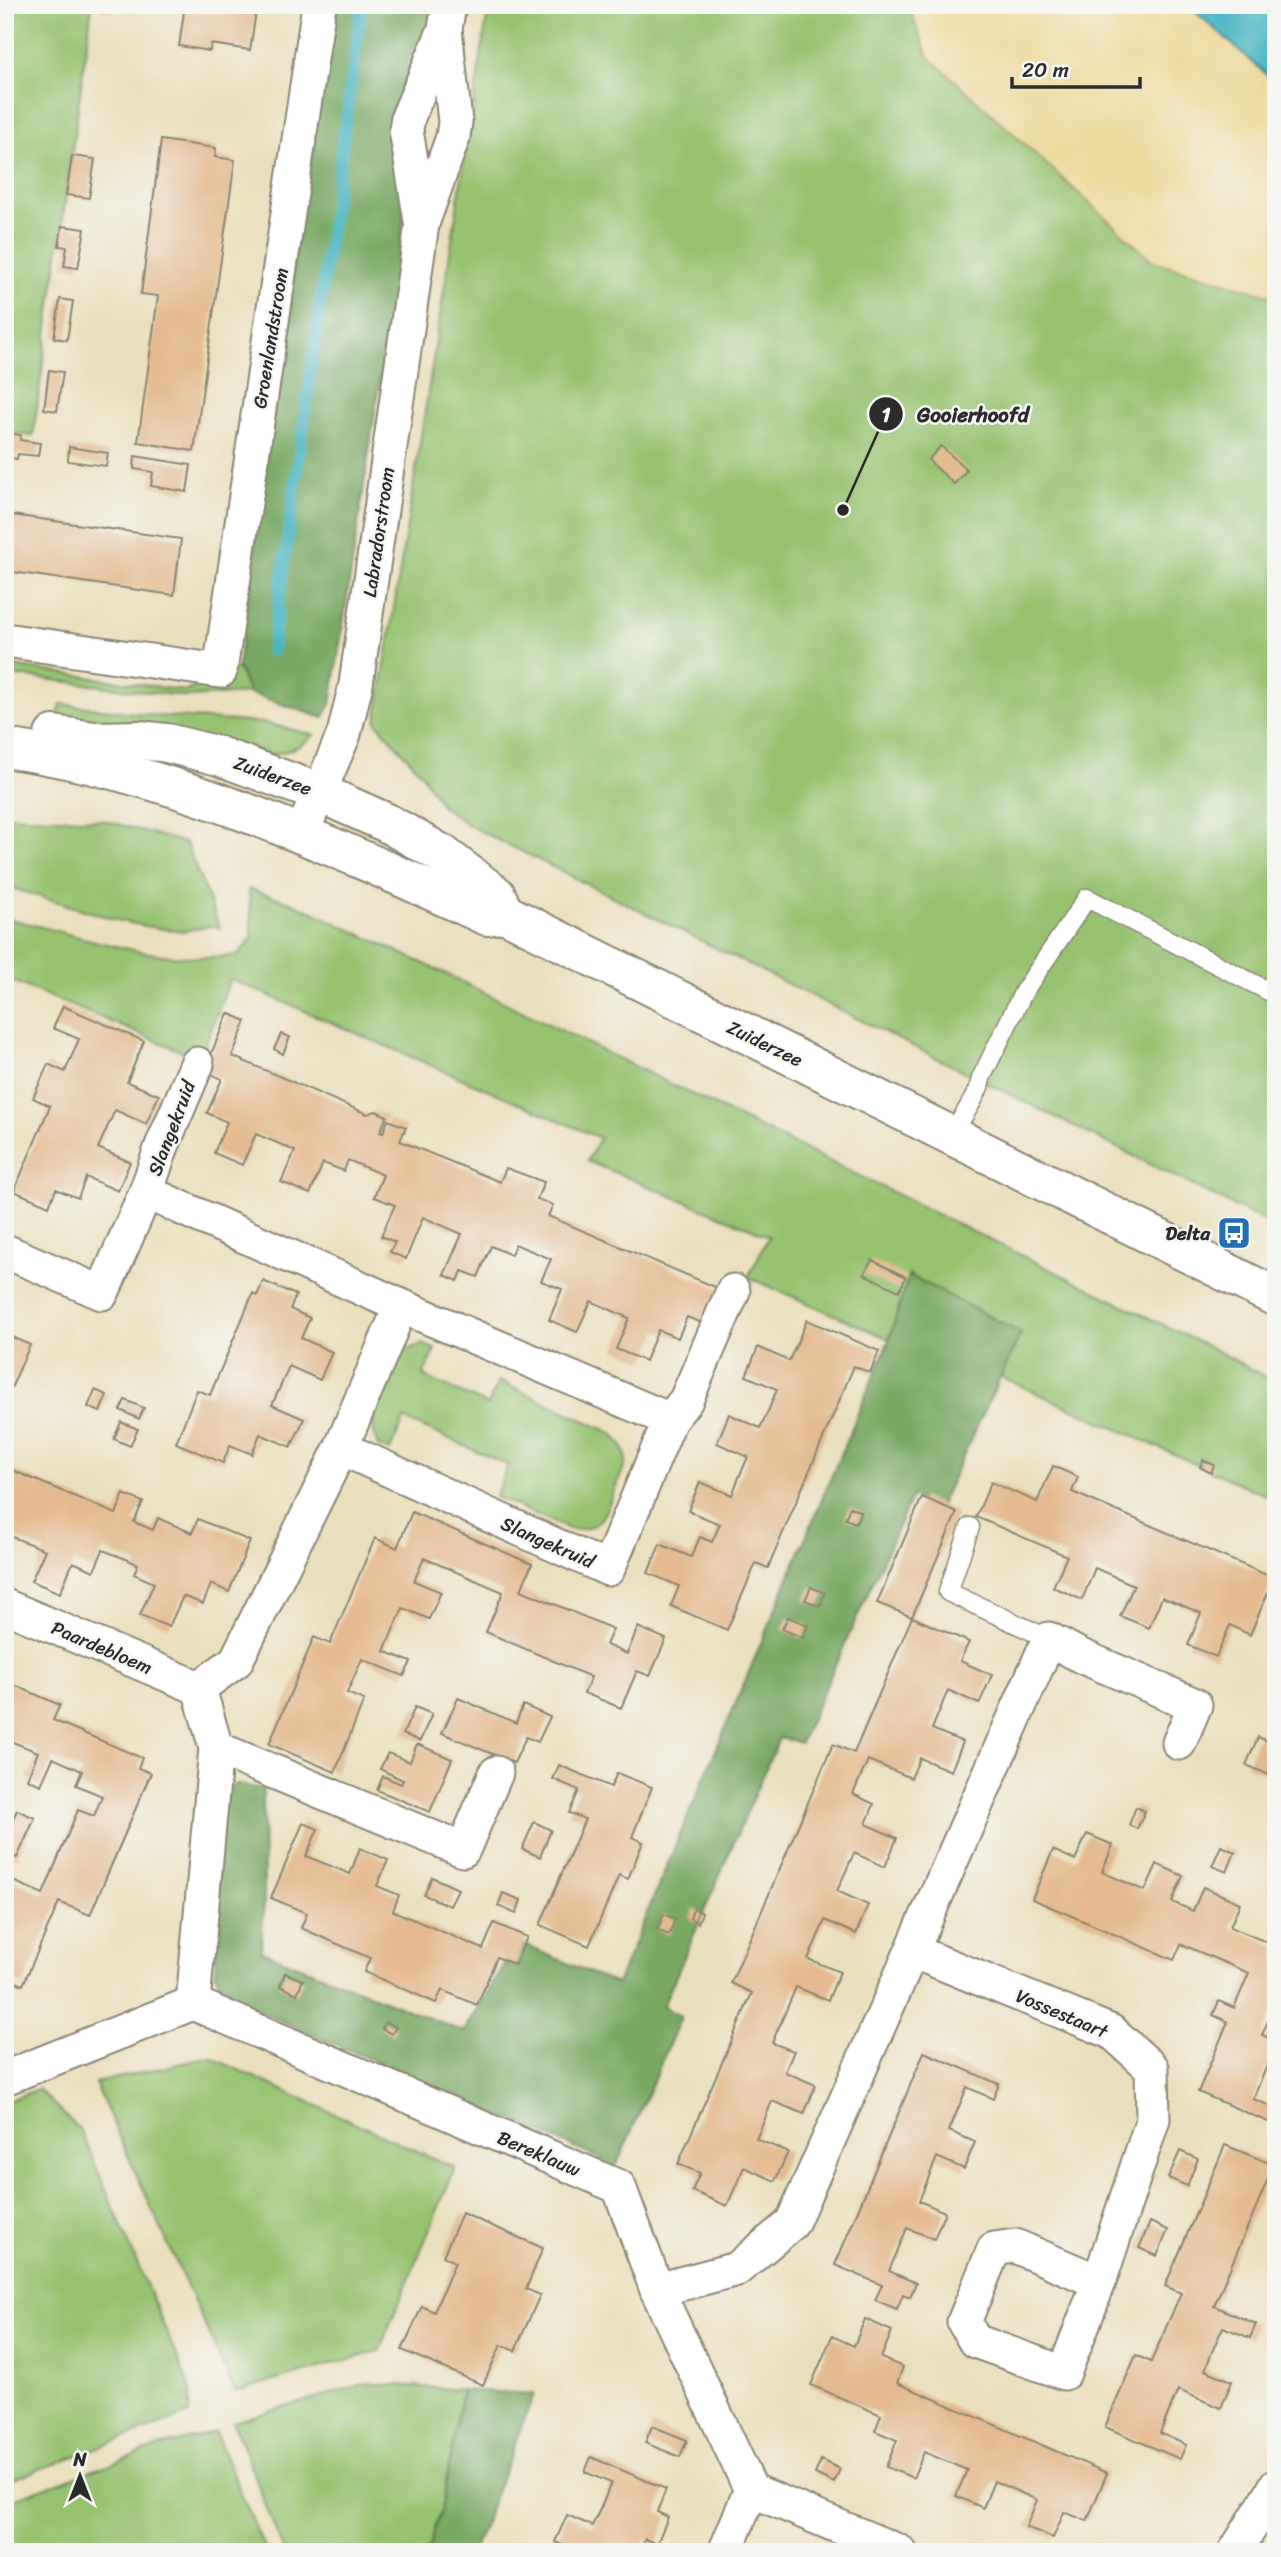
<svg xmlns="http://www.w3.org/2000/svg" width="1281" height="2557" viewBox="0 0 1281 2557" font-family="Sriracha,sans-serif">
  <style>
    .green { fill: #97c371; stroke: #61774e; stroke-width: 2 }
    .forest { fill: #79a963; stroke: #526a47; stroke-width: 2 }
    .sand { fill: #eeda9e; stroke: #8c8264; stroke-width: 2 }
    .water { fill: #49b5c5; stroke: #3a7078; stroke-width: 2 }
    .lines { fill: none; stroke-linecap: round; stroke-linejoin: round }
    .stream { stroke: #49b5c5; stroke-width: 12 }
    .building { fill: #e4bb90 }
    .service-casing { stroke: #8b8674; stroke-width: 21 }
    .minor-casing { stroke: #8b8674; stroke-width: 37 }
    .tertiary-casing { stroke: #8b8674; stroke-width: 42 }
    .service { stroke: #fff; stroke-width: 18 }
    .minor { stroke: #fff; stroke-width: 33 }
    .tertiary { stroke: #fff; stroke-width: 38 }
    .labels { text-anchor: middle; stroke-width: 5; stroke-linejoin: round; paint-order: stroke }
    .street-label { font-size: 19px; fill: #2b2b2b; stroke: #f6f6f2 }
    .poi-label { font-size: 19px; font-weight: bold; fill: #2b2b2b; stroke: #f6f6f2; text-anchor: end }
    .leader { fill: none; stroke: #2b2b2b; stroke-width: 2.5 }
    .callout-dot { fill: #2b2b2b; stroke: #f6f6f2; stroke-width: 2.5 }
    .mark-label { font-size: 21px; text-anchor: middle; font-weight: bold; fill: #fff }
    .callout-label { font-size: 21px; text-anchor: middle; font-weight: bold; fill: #2b2b2b; stroke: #f6f6f2; stroke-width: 5; stroke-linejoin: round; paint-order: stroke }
  </style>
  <rect width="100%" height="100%" fill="#f6f6f2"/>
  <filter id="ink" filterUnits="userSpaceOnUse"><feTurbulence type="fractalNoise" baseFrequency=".0143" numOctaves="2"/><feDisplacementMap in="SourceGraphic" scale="14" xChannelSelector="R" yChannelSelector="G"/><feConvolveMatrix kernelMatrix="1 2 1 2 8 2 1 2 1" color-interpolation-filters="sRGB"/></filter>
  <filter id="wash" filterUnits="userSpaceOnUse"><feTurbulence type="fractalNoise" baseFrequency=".00686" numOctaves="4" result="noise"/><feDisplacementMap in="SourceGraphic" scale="28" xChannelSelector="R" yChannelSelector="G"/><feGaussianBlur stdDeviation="1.57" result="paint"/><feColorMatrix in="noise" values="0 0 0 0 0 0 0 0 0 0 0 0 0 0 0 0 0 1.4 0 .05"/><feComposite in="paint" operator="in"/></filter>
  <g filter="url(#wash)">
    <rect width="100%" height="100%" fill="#ebe0be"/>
    <!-- green -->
    <g class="green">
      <polygon points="5,5 92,5 33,436 5,432"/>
      <polygon points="489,5 912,5 913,19 1153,261 1276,297 1276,1227 468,825 442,806 421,773 376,722"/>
      <polygon points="5,665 186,691 238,667 249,693 189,697 5,674"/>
      <path d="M61,704L159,716L265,723L314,735C294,753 275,756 249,754L56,720Z"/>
      <polygon points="5,816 103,820 186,843 220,928 211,926 184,931 156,928 120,921 5,886"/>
      <path d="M249,889L293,903L446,974L1219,1352L1276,1382V1500L1001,1377L1021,1333L909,1276L889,1339L748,1277L769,1236L587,1161L600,1138L230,979L200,1059L5,978V918C86,936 154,966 238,955L252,938Z"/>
      <path d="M422,1344L435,1349L423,1376L488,1405L499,1381L612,1433C619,1440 627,1450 626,1461C625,1469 619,1479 616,1486C606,1511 602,1533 570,1529L495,1497L508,1465L404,1419L390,1451L378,1446C363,1412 387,1382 401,1352Z"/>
      <polygon points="210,2057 455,2168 379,2351 235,2392 95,2083"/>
      <polygon points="38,2089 81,2131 191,2390 189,2414 5,2482 5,2102"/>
      <polygon points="367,2383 462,2390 443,2500 430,2547 424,2552 284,2552 233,2422"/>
      <polygon points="215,2432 266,2552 5,2552 5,2502 155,2448"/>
    </g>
    <!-- forest -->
    <g class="forest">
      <polygon points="329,5 431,5 404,219 331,704 323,718 249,693 238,667"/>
      <polygon points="909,1275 1021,1333 939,1507 912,1496 800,1743 779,1738 663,2006 681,2017 615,2169 596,2157 245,2005 222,1991 215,1972 220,1802 226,1789 237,1784 263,1789 264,1902 261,1951 464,2032 517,1942 617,1984 889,1340"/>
      <polygon points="462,2390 534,2394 473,2552 424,2552 430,2546 443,2500"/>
    </g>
    <!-- sand -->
    <polygon class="sand" points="912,5 1188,5 1276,83 1276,297 1153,261 929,57 913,19"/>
    <!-- water -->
    <polygon class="water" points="1188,5 1276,5 1276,83"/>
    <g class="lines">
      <!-- stream -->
      <polyline class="stream" points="272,651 362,5"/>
    </g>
    <g id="blocks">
      <!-- building -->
      <g class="building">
        <polygon points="101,5 114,5 113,12 100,10"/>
        <polygon points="185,5 257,5 250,50 211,44 210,51 179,46"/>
        <polygon points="161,140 216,148 215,157 235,160 194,451 138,442 158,296 141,294"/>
        <polygon points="72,156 95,159 89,198 66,195"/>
        <polygon points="62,226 85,229 78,268 64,266 67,247 59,246"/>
        <polygon points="60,299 73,301 67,340 54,338"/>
        <polygon points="49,370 63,372 57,411 44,409"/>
        <polygon points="5,433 21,435 20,440 40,443 38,456 18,454 17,459 5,457"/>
        <polygon points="941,446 967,470 954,484 928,460"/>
        <polygon points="69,447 108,453 106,466 68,461"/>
        <polygon points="135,456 191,465 187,492 151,486 153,472 134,469"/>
        <polygon points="5,514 181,539 174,595 5,571"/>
        <polygon points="63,1006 144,1041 127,1082 159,1095 146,1124 115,1110 98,1148 130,1162 118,1191 86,1177 78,1198 56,1189 49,1206 14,1191 50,1106 33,1098 48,1064 65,1072 79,1039 53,1028"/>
        <polygon points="228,1013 246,1021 232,1056 367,1114 376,1111 387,1116 380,1132 383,1133 388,1120 406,1127 400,1141 500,1182 506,1168 544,1182 537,1199 553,1205 548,1216 720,1289 705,1324 687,1317 678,1338 658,1330 645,1361 616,1349 629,1318 591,1301 577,1332 549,1320 562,1289 541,1281 551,1259 515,1244 511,1255 491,1246 478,1277 462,1271 458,1281 444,1275 462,1234 423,1217 406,1259 390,1252 395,1242 381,1236 395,1205 374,1197 383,1175 348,1160 344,1171 323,1163 310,1194 281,1182 295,1151 275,1142 256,1134 242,1165 214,1153 227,1122 207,1113 222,1079 204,1071"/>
        <polygon points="281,1034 290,1037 283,1054 274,1049"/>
        <polygon points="872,1260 906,1277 899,1291 864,1274"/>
        <polygon points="263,1281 296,1295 290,1309 310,1318 301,1338 332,1352 320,1380 289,1366 281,1385 272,1405 304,1419 291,1447 260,1434 252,1454 230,1445 223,1463 176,1443 197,1390 210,1395 253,1293 257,1296"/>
        <polygon points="807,1320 879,1351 870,1373 854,1366 768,1568 756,1563 727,1630 671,1606 679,1586 648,1573 660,1544 691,1557 700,1537 712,1542 720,1524 688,1511 700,1482 732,1495 740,1475 748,1457 717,1443 729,1414 760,1428 769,1409 777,1389 746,1376 758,1347 789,1361"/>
        <polygon points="5,1334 30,1345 5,1402"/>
        <polygon points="95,1390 107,1395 100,1412 88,1407"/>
        <polygon points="125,1400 144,1408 139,1419 120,1410"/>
        <polygon points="121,1422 138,1429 130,1446 114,1439"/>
        <polygon points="1203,1460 1214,1465 1211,1473 1200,1467"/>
        <polygon points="1053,1466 1078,1477 1072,1492 1274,1578 1250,1635 1230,1625 1216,1657 1188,1645 1201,1613 1162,1597 1149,1628 1120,1616 1134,1585 1095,1568 1082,1600 1067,1593 1053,1587 1067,1556 976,1517 991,1482 1037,1502"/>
        <polygon points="5,1467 116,1514 124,1494 143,1502 134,1522 153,1530 158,1518 192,1533 198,1519 250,1541 229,1592 211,1584 203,1604 183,1596 169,1627 140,1615 154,1583 134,1574 138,1564 103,1550 94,1571 73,1562 60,1593 31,1581 45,1550 5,1534"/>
        <polygon points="922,1497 957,1512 912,1617 877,1603"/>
        <polygon points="850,1507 861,1512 856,1523 845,1519"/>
        <polygon points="412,1512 532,1564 521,1590 613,1629 606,1645 627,1654 638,1627 666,1639 650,1676 637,1671 621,1708 584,1693 591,1677 486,1632 503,1592 424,1558 414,1581 441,1592 429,1619 403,1608 393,1630 384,1651 411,1662 404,1676 362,1659 347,1693 364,1700 335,1772 269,1744 314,1637 330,1644 375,1538 397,1548"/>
        <polygon points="811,1587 825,1593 820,1606 805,1600"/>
        <polygon points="788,1617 808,1625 803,1638 782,1629"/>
        <polygon points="912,1617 969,1642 960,1661 992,1675 979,1704 948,1690 932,1729 963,1742 951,1771 920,1758 911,1778 868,1760 853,1794 874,1804 866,1824 897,1838 885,1867 854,1853 837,1891 868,1905 856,1934 825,1920 808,1959 840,1972 828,2000 796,1987 772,2043 794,2051 785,2072 816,2085 804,2114 772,2101 764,2121 756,2139 788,2152 775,2181 744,2167 727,2206 692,2191 700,2173 678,2164 752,1993 731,1983 833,1744 854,1753"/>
        <polygon points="5,1681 60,1705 53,1720 142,1758 138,1768 151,1773 90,1915 59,1902 23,1985 7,1978 5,1983 5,1893 11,1880 43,1894 78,1810 94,1816 102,1796 76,1785 82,1771 53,1758 41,1785 27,1779 38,1752 5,1739"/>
        <polygon points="458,1698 516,1723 523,1705 550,1717 538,1742 526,1737 514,1763 442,1733"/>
        <polygon points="415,1707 432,1714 420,1741 403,1734"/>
        <polygon points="1258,1737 1276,1745 1276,1778 1246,1765"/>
        <polygon points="417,1744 452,1759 430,1812 377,1790 383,1776 401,1784 403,1780 380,1769 388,1753 410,1762"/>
        <polygon points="559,1765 611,1787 617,1773 652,1787 632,1837 643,1842 628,1879 619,1875 589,1946 540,1925 585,1819 569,1813 579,1790 553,1779"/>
        <polygon points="1136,1807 1145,1811 1137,1829 1129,1825"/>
        <polygon points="17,1810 35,1818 17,1858 5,1853 5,1836"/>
        <polygon points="534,1822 551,1830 540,1857 522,1849"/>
        <polygon points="303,1823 318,1829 306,1856 350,1874 360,1848 388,1860 377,1886 399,1895 393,1911 483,1949 494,1923 527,1937 515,1965 497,1957 477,2005 442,1990 436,2003 364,1972 370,1958 301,1928 307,1913 271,1898"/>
        <polygon points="1087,1834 1113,1845 1102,1872 1145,1891 1157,1864 1183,1876 1172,1902 1193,1911 1203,1887 1240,1903 1230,1927 1276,1946 1276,2016 1271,2014 1262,2035 1276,2041 1276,2058 1271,2056 1253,2099 1276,2108 1273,2124 1198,2092 1228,2022 1213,2015 1219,2001 1234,2008 1249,1973 1181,1944 1174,1960 1032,1899 1053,1850 1075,1860"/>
        <polygon points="1221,1846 1235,1852 1227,1872 1212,1866"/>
        <polygon points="432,1877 458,1889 450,1906 424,1895"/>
        <polygon points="503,1893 521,1900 516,1914 498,1906"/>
        <polygon points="694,1908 702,1913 698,1923 690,1918"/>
        <polygon points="664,1914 675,1919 669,1935 657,1930"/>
        <polygon points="285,1973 303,1980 297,1994 280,1986"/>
        <polygon points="385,2022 396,2027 392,2034 382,2029"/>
        <polygon points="924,2052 999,2084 993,2099 967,2087 949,2131 975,2142 964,2169 937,2157 919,2201 945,2212 934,2239 907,2228 889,2271 916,2283 910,2297 903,2294 897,2309 875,2300 882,2285 835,2265"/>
        <polygon points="1225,2145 1274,2165 1214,2306 1256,2324 1250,2338 1223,2327 1214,2347 1205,2370 1232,2381 1221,2408 1178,2390 1160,2433 1186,2445 1180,2459 1105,2427 1136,2355 1151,2362 1181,2293 1165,2286"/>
        <polygon points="1180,2151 1198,2159 1187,2186 1168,2178"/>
        <polygon points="462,2213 543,2248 526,2289 540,2295 515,2351 501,2345 483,2385 402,2350 422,2306 434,2312 455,2262 443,2256"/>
        <polygon points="1150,2222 1168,2230 1157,2256 1139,2248"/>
        <polygon points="865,2319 892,2331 881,2358 903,2367 897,2383 1107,2473 1087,2521 1064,2512 1053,2538 1026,2527 1037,2500 994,2481 983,2508 956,2496 967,2470 924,2452 913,2478 886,2467 897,2440 875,2431 881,2415 811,2385 832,2336 854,2346"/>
        <polygon points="652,2426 687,2440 680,2457 645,2443"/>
        <polygon points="591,2457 666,2489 657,2512 668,2517 657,2544 645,2539 639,2552 578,2552 555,2542 567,2515 592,2526 602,2505 611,2483 585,2472"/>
        <polygon points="821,2460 840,2469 834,2483 815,2474"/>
      </g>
    </g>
  </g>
  <g filter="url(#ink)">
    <use href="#blocks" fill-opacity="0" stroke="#8b8674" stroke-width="2"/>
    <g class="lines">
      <defs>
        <g id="service">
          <path d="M952,1135C960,1119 980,1094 981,1078L1024,991L1087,898L1276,995"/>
          <polyline points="970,1527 948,1592 1049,1639"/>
        </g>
        <g id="minor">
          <polyline points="421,221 406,130 408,117 445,29 449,5"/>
          <polyline points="5,640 220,671 319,5"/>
          <polyline points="302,833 344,734 356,684 422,224 453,137 455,122 445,29"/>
          <polyline points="146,1192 162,1146 197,1064"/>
          <polyline points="5,1251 102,1293 146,1192 401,1306 670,1420"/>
          <polyline points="341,1448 608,1569 670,1420 686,1400 733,1291"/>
          <polyline points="5,1606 199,1688"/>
          <polyline points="216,1748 463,1850 496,1773"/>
          <polyline points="912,1951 1112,2032 1152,2068 1153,2119 1099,2282 1064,2373 975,2341 964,2322 994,2249 1015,2246 1099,2282"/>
          <polyline points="193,2003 216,1748 199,1688 236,1661 341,1448 401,1306"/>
          <polyline points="5,2078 193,2003 619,2187 657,2290 751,2490 900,2552"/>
          <polyline points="657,2290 737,2269 792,2223 1049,1639 1081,1656 1195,1705 1179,1743"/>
          <polyline points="725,2552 751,2490"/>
          <polyline points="1235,2552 1276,2486"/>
        </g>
        <g id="tertiary">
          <polyline points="54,735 94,741 141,740 167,743 219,756 320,793 387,823 442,854 496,895 504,913"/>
          <path d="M5,748C177,773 331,845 487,916L504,913L1276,1297"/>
        </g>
      </defs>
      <!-- service casing -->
      <use href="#service" class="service-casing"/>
      <!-- minor casing -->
      <use href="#minor" class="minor-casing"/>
      <!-- tertiary casing -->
      <use href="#tertiary" class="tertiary-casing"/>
      <!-- service -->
      <use href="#service" class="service"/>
      <!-- minor -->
      <use href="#minor" class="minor"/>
      <!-- tertiary -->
      <use href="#tertiary" class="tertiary"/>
    </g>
  </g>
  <!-- icons -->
  <defs>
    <symbol id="bus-square" viewBox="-11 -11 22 22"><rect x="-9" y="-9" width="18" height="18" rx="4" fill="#1f6fb2" stroke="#f6f6f2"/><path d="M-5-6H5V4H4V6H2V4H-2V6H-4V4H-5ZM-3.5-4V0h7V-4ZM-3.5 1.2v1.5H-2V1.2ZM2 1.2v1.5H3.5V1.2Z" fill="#fff"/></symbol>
  </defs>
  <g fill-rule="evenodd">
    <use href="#bus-square" x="1215" y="1214" width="38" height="38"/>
  </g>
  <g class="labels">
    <!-- street labels -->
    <g class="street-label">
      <text transform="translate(270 338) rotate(-81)" y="7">Groenlandstroom</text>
      <text transform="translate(378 532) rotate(-82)" y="7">Labradorstroom</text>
      <text transform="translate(273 775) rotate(20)" y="7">Zuiderzee</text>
      <text transform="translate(765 1043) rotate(26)" y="7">Zuiderzee</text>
      <text transform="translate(171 1128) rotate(-69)" y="7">Slangekruid</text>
      <text transform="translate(548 1542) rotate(24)" y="7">Slangekruid</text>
      <text transform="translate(102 1647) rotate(23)" y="7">Paardebloem</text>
      <text transform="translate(1062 2013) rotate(23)" y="7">Vossestaart</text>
      <text transform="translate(539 2153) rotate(23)" y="7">Bereklauw</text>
    </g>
    <!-- poi labels -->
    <g class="poi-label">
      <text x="1210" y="1240">Delta</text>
    </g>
  </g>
  <!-- callouts -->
  <path class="leader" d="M843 510L886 414"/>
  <g class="callout-dot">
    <circle cx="843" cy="510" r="7"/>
    <circle cx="886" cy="414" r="18"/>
  </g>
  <g class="mark-label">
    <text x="886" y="422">1</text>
  </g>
  <g class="callout-label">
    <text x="973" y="422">Gooierhoofd</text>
  </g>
  <!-- margin -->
  <rect width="1281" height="2557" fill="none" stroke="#f6f6f2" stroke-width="28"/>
  <!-- north arrow -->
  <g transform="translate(80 2476)" stroke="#f6f6f2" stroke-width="5" paint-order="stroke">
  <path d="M0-5L12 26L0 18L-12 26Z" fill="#2b2b2b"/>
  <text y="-10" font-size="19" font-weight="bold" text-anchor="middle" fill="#2b2b2b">N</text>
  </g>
  <!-- scale -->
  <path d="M1012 77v10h128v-10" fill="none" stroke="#2b2b2b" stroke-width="3.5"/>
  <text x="1022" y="77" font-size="21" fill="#2b2b2b" stroke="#f6f6f2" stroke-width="5" paint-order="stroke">20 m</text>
</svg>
